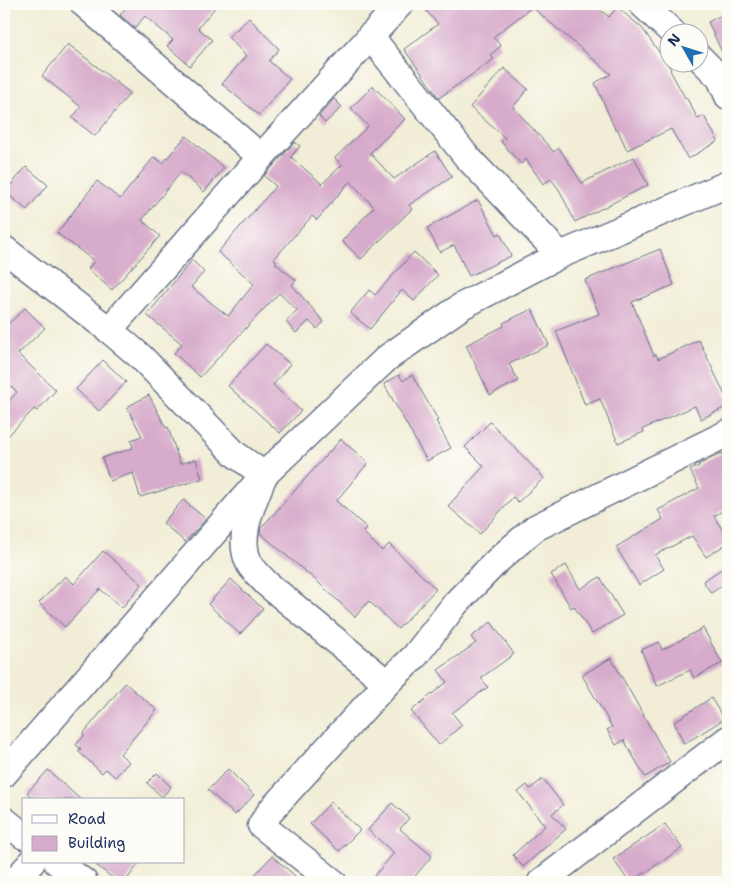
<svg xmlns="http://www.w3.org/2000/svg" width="732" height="886" viewBox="0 0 732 886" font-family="'Shantell Sans',sans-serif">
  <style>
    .building { fill: #d7abcb }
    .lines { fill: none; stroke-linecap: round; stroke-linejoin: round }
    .minor-casing { stroke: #667288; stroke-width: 29 }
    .minor { stroke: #fff; stroke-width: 26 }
  </style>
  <rect width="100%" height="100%" fill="#fdfcf7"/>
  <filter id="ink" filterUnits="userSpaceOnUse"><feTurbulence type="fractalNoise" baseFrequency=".02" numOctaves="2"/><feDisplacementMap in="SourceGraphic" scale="10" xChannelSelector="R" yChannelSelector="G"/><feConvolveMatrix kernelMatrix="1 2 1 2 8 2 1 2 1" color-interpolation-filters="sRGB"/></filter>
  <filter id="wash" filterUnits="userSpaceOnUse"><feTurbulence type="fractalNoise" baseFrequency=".0096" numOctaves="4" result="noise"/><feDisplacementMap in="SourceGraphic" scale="20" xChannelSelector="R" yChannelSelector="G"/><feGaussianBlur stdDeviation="1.12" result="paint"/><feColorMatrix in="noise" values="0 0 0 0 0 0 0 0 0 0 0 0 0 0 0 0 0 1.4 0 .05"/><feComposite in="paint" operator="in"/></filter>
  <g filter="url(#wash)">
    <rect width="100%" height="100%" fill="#f1edd6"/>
    <g id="blocks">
      <!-- building -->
      <g class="building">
        <polygon points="129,4 218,4 198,28 212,40 190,66 167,46 173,40 145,16 135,28 120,15"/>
        <polygon points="420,4 593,4 609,17 617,7 642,28 671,69 670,70 685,98 686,97 698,119 704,116 718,141 688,159 671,129 627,150 617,128 615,129 595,83 611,74 532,7 493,37 501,46 490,55 494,59 439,98 404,49 438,24"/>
        <polygon points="728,12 728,65 708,22"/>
        <polygon points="249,18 279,49 269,61 290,79 259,115 222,84 246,56 228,37"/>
        <polygon points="68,44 130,93 95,136 72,118 81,107 42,76"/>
        <polygon points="504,68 528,89 513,107 554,152 559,148 582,183 634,157 648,185 575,222 560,191 551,179 543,184 526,159 521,164 501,142 505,138 470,107"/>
        <polygon points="373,86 405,119 370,153 394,179 435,151 452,177 409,205 412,209 361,259 342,241 374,207 350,181 317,220 312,216 274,259 277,261 275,263 296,280 292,285 324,322 317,329 309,321 296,333 286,322 297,310 279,293 200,377 174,353 182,344 147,315 192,260 204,272 191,287 228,316 254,284 218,252 276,186 264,176 295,142 300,146 291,157 322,184 342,165 335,158 368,126 351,108"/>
        <polygon points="334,99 342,107 325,123 319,116"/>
        <polygon points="186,136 224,168 204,192 181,172 142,220 160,236 112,290 88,269 94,261 57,233 97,181 120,199 154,157 163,163"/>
        <polygon points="26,167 48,185 27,210 5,192"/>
        <polygon points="478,200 497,235 500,233 511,256 469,276 454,245 440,252 427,228"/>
        <polygon points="660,249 674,285 632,302 654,356 656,354 658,359 699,340 728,402 728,406 701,419 695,406 643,429 644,432 618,443 600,399 585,405 556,331 599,314 585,280"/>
        <polygon points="414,252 438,275 414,301 402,290 370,329 350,313 369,290 375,295"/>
        <polygon points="25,308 45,328 18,354 56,390 37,411 34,409 4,440 4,406 17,392 4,380 4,328"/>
        <polygon points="532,309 549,345 509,364 518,381 490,395 466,345 504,326 503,323"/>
        <polygon points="266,344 290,364 273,385 301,411 280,433 228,386"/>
        <polygon points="103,360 126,382 99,411 76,389"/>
        <polygon points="399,375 403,381 412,375 438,420 436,421 451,448 427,461 384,384"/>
        <polygon points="149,395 166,428 168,427 180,464 196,459 202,479 140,497 133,473 110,481 102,458 133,448 131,440 142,436 127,407"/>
        <polygon points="490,422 544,478 518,502 513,497 480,534 448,506 484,466 465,447"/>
        <polygon points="341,439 368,463 336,501 367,528 363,532 382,551 389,544 436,589 398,629 369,601 355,617 319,583 260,533 261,528"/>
        <polygon points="722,453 728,465 728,508 714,516 728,539 728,543 706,557 692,536 655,555 664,569 639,585 616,547 663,519 658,510 699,488 690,470 699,466 698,465"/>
        <polygon points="183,500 206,519 185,542 163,523"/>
        <polygon points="103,551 142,584 122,608 100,589 65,627 39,603 65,576 74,584"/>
        <polygon points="566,565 580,589 600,577 623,615 592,634 574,606 571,608 551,574"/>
        <polygon points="728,565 728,582 711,593 703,581"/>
        <polygon points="231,579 263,609 240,634 208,604"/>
        <polygon points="491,622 514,654 481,678 488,687 452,713 462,725 439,745 411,711 447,682 438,670 476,643 471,637"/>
        <polygon points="703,628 722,663 694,678 690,670 657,686 641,650 659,642 662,650"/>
        <polygon points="611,658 670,762 645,777 624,740 616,745 607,730 612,727 582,675"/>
        <polygon points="125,683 157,710 120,754 129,762 115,777 106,769 102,773 78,751 81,749 76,745 84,736 83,734"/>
        <polygon points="711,698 724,719 684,744 674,722"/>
        <polygon points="228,769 254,795 235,815 208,790"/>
        <polygon points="48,770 81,800 35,800 27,793"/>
        <polygon points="157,773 171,787 162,797 147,783"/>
        <polygon points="543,779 563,805 552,814 566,829 523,867 513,855 545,826 518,792 527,785 530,789"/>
        <polygon points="331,802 360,830 339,851 310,824"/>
        <polygon points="392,803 409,818 400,829 432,856 410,882 369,882 394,853 368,830"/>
        <polygon points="665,824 682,848 631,882 629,882 613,859"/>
        <polygon points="272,856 302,882 248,882"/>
        <polygon points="92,862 140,862 125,882 118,882"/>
      </g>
    </g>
  </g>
  <g filter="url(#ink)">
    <use href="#blocks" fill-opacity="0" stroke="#667288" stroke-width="1"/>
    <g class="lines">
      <defs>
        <g id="minor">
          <polyline points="84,4 261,157"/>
          <polyline points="642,4 672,32"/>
          <polyline points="370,36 467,157 560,255 728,184"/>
          <polyline points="700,58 720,78 728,96"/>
          <path d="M4,249L109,330L141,357L235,454L264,475C254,501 235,537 250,565C254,571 261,577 266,583L387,683"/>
          <polyline points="109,330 261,157 400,4"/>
          <polyline points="4,774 264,475 387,358 462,306 560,255"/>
          <polyline points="4,820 24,836"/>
          <polyline points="57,862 84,882"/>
          <polyline points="14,882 32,862"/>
          <polyline points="333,882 261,825 272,809 387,683 415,656 456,603 497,561 535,528 728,433"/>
          <polyline points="541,882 728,739"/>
        </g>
      </defs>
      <!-- minor casing -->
      <use href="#minor" class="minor-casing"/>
      <!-- minor -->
      <use href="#minor" class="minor"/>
    </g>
  </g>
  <!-- margin -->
  <rect width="732" height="886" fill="none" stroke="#fdfcf7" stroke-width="20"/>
  <!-- legend -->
  <rect x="22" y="798" width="162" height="65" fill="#fdfcf7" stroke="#a3aaba"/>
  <rect x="32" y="815" width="25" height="8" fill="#ffffff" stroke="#a3aaba"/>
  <text x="68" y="824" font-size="15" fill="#1b2f5e">Road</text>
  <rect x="32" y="836" width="25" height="15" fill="#d7abcb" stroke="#a3aaba"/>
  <text x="68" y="848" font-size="15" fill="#1b2f5e">Building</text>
  <!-- north arrow -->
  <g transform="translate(684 48) rotate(309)"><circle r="24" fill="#fdfcf7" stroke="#a3aaba"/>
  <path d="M0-4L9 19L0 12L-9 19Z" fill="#1f6fb2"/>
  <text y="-8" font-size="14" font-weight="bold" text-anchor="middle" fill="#1b2f5e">N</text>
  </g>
</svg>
